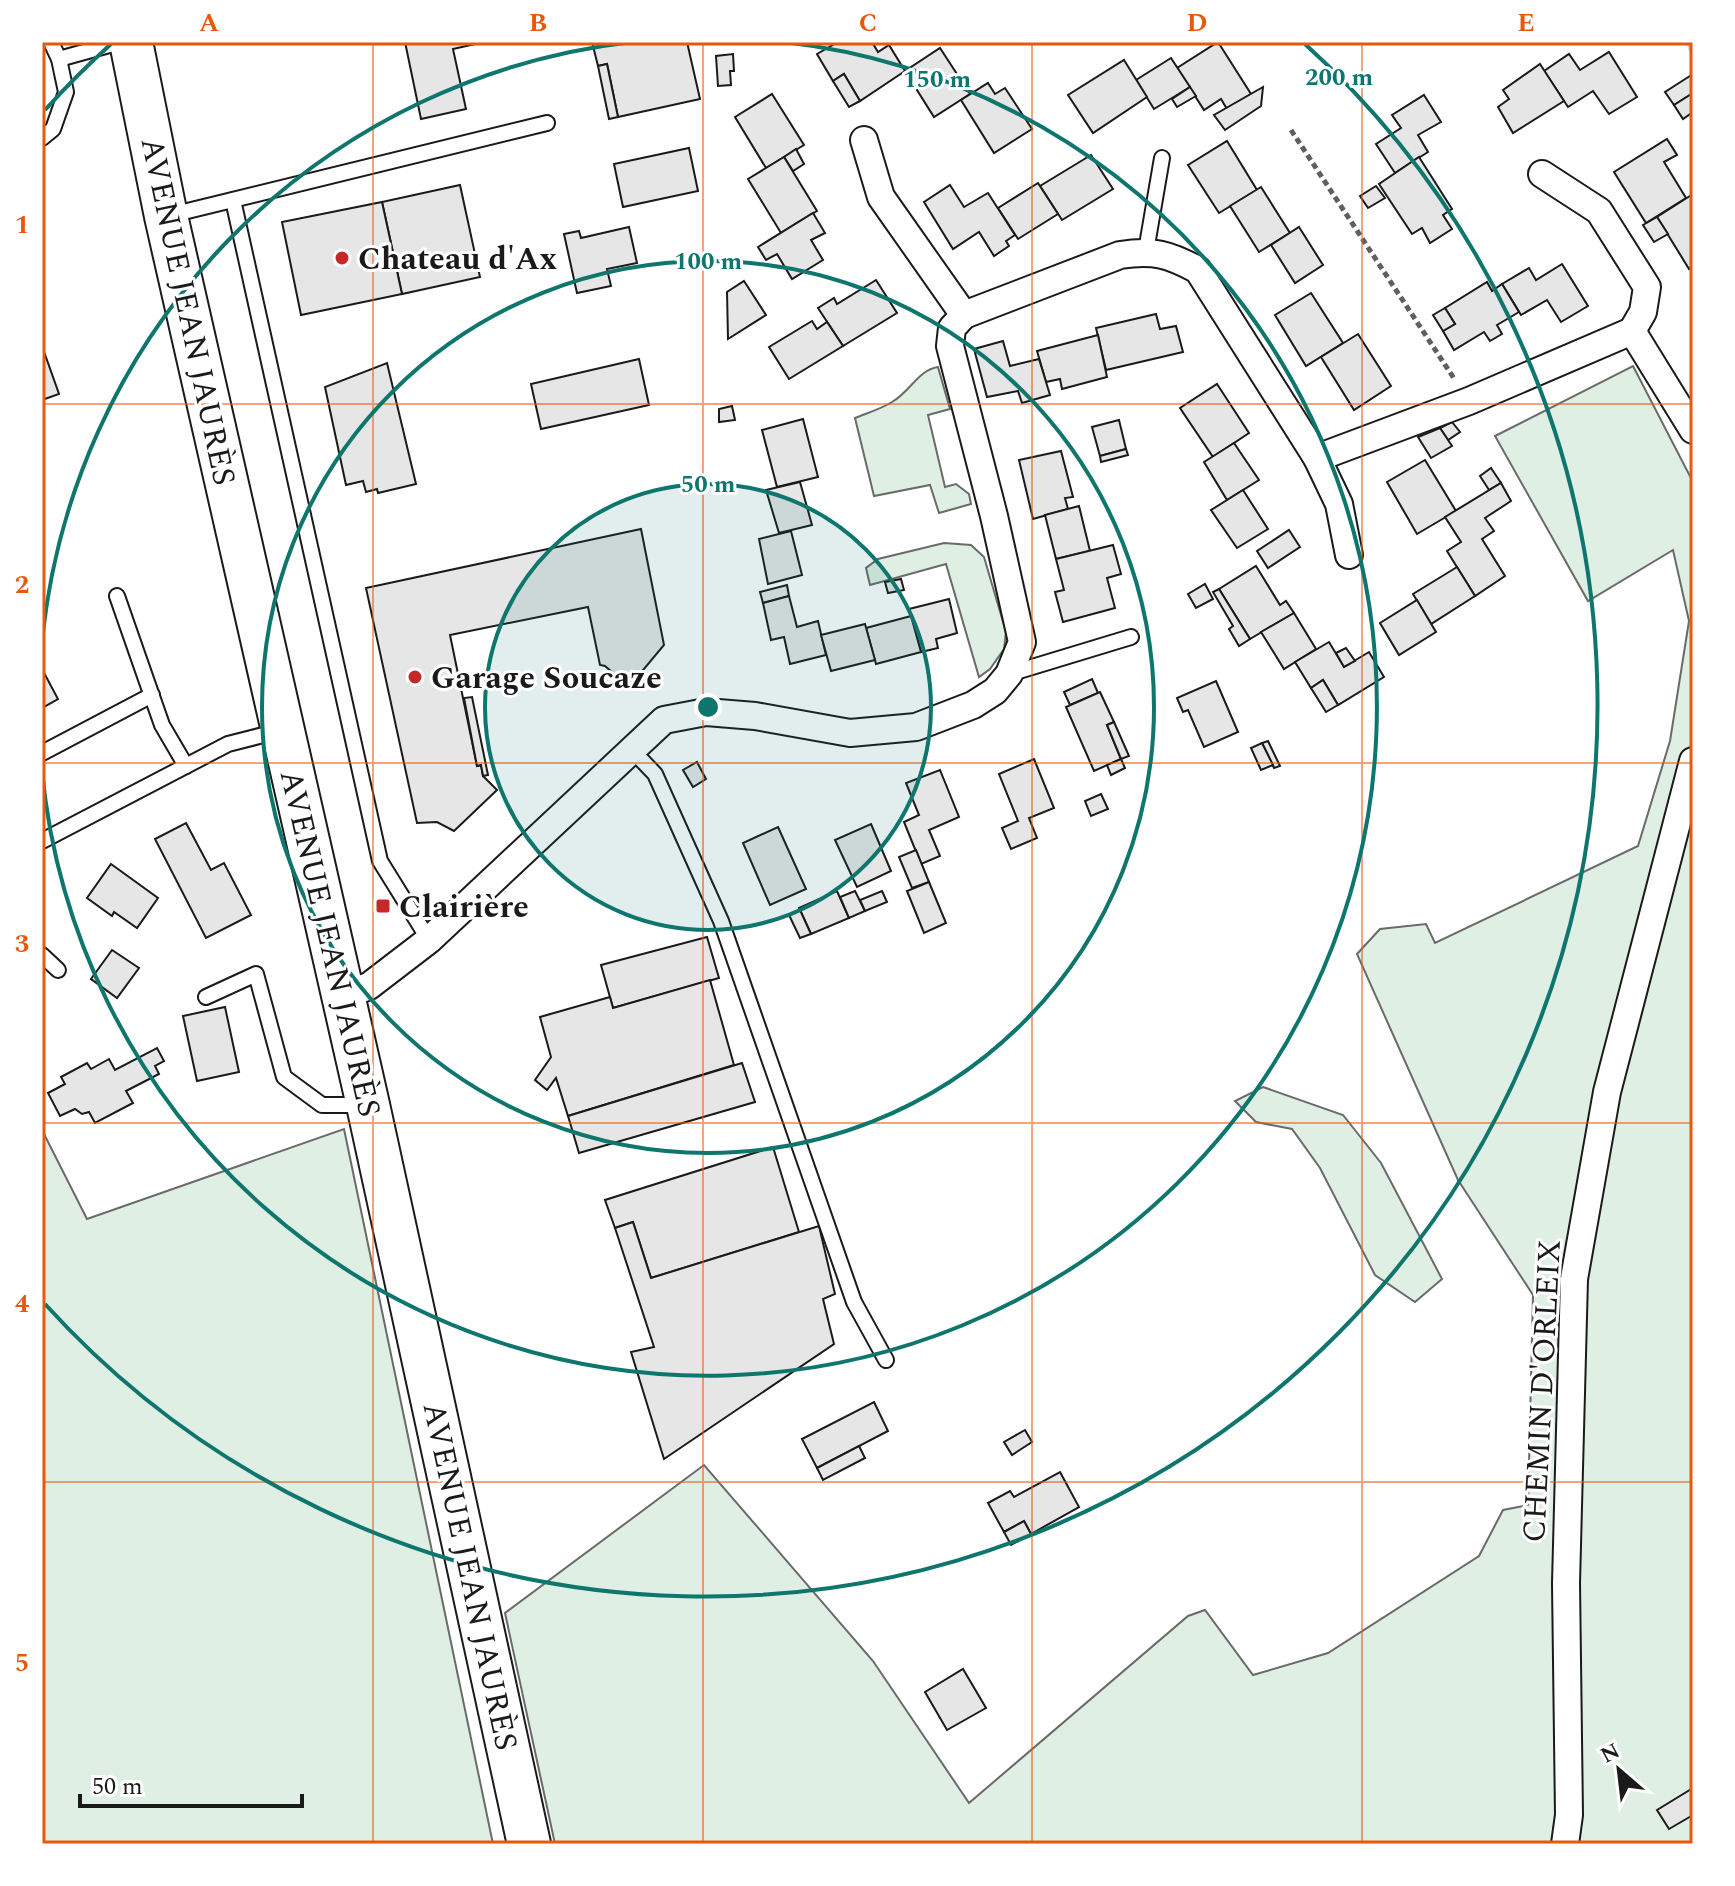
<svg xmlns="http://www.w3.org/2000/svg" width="1735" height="1886" viewBox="0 0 1735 1886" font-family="Spectral,serif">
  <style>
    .green { fill: #e0efe3; stroke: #6a6a6a; stroke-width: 2 }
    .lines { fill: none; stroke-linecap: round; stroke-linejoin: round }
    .stream { stroke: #c6d2dc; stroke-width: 9 }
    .building { fill: #e6e6e6; stroke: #1a1a1a; stroke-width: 2 }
    .lane-casing { stroke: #1a1a1a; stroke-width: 18 }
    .street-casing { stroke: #1a1a1a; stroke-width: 30 }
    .primary-casing { stroke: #1a1a1a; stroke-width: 46 }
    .path { stroke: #5f5f5f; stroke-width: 5; stroke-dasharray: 6 4; stroke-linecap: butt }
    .lane { stroke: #fff; stroke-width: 14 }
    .street { stroke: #fff; stroke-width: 26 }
    .primary { stroke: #fff; stroke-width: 42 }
    .grid { fill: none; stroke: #e8590c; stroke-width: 2; stroke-opacity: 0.55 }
    .ring { fill: none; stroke: #0f766e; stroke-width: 4 }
    .poi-dot { fill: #c62828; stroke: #fff; stroke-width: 3 }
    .labels { text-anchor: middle; stroke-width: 6; stroke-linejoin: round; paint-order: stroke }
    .poi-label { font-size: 32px; font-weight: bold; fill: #1a1a1a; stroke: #fff; text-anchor: start }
    .street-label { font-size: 32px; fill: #1a1a1a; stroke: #fff }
    .centre { fill: #0f766e; stroke: #fff; stroke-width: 4 }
    .ring-label { font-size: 24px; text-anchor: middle; font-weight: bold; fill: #0f766e; stroke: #fff; stroke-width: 6; stroke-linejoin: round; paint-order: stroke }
    .neatline { fill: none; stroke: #e8590c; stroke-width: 3 }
    .grid-label { font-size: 26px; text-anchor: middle; font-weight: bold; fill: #e8590c }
  </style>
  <rect width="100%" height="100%" fill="#fff"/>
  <!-- green -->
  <g class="green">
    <polygon points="1633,366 1693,482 1693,1844 555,1844 505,1613 704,1465 873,1661 969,1803 1188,1616 1205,1610 1253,1675 1328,1653 1479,1556 1503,1510 1528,1505 1533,1295 1458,1180 1357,954 1380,929 1426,924 1435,943 1638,846 1670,741 1689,621 1673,550 1588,601 1495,436"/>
    <path d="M938,367L950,409L928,415L945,487L956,484L969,494L971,504L939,513L930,485L874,496L855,418C867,413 881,409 892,402C910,392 918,370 938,367Z"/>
    <polygon points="944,543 971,545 984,557 1006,632 1004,649 990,669 979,677 946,564 870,585 866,568 878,559"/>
    <polygon points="1263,1087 1343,1115 1381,1163 1442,1279 1415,1302 1375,1275 1320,1168 1292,1129 1256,1122 1235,1101"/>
    <polygon points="344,1129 493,1844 42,1844 42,1130 87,1219"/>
  </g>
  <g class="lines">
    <!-- stream -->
    <polyline class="stream" points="1691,42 1693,49"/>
  </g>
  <!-- building -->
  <g class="building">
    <polygon points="405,42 484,42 453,49 466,109 421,119"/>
    <polygon points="592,42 687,42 700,99 618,117 607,64 598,66"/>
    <polygon points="838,42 872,42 878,52 889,45 905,71 860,101 844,74 833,81 817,54"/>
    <polygon points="1218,42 1251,94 1227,109 1221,99 1204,110 1177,68"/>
    <polygon points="940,48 970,94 934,117 905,71"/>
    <polygon points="1609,52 1637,97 1609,114 1593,91 1568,107 1544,71 1569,54 1580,70"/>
    <polygon points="733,54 734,71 730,71 731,85 718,86 716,56"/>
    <polygon points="1171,58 1190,87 1154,109 1136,80"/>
    <polygon points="1124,60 1147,97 1093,133 1068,95"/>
    <polygon points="607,64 618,117 609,119 598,66"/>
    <polygon points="1540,64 1564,101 1513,133 1498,107 1509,99 1503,90"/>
    <polygon points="844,74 860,101 849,107 833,81"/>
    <polygon points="1693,74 1693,93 1674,105 1665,92"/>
    <polygon points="988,83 995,94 1005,88 1032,129 994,153 961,100"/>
    <polygon points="1190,87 1196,96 1177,107 1172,99"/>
    <polygon points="1263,87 1261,106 1225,130 1214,115"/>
    <polygon points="1693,93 1693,112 1683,119 1674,105"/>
    <polygon points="772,94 804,145 766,168 735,117"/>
    <polygon points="1424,95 1441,122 1418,135 1428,152 1395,173 1376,144 1401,128 1392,115"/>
    <polygon points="1667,139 1677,155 1664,162 1686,198 1646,223 1614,172"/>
    <polygon points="1227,141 1257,190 1219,213 1188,165"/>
    <polygon points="689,148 698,191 623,207 614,164"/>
    <polygon points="796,149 804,164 793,171 784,157"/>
    <polygon points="1091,155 1113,189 1062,220 1040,186"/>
    <polygon points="784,157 817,211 781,233 748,179"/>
    <polygon points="1419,157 1452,209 1443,215 1452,229 1430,243 1422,228 1412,234 1379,184"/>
    <polygon points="1038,183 1058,214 1018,239 998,208"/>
    <polygon points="460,185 480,277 402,294 382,202"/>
    <polygon points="950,185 964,207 988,193 1015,235 1006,241 1009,246 994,256 979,232 953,249 924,202"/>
    <polygon points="1376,186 1385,198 1368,208 1360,196"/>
    <polygon points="1261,187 1290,233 1259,252 1230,206"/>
    <polygon points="1693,194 1693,266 1689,269 1657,217"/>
    <polygon points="382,202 402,294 301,315 282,222"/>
    <polygon points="813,213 825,233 811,240 823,260 792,279 777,254 766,260 758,247"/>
    <polygon points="1657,217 1668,234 1654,242 1643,225"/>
    <polygon points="629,227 637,263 607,269 611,286 577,293 564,234 579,231 581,238"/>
    <polygon points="1299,227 1323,265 1295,283 1271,245"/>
    <polygon points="1562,264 1588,306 1561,322 1547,300 1521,315 1502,284 1529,268 1536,280"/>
    <polygon points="876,280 897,313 843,346 818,308 834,298 837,304"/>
    <polygon points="744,281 766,315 728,339 727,292"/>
    <polygon points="1487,282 1492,291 1502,284 1519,312 1497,325 1502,334 1490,341 1484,332 1454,350 1443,331 1455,324 1445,308"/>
    <polygon points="1311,293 1343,343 1306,366 1275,315"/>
    <polygon points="1445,308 1455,324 1443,331 1433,315"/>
    <polygon points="1156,314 1160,329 1176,326 1183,352 1106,370 1096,328"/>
    <polygon points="812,321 817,329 827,322 843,346 789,379 769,347"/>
    <polygon points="1358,334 1391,386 1354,410 1321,357"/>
    <polygon points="1098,335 1107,377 1062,389 1060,379 1046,382 1037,351"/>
    <polygon points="1003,341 1010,366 1039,359 1050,395 1022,403 1018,391 987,397 974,349"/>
    <polygon points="42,346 59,394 42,400"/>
    <polygon points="639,359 649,405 541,429 531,384"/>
    <polygon points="387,363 416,484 378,493 377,489 366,492 363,481 346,485 325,387"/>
    <polygon points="1217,384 1249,433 1213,457 1180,408"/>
    <polygon points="732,406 735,420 719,422 719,409"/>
    <polygon points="803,419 818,477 777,487 762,430"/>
    <polygon points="1119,420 1126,449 1100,456 1092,427"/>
    <polygon points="1452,422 1460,432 1448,440 1440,428"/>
    <polygon points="1440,428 1452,446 1431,458 1418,437"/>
    <polygon points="1234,443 1259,480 1227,500 1204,462"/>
    <polygon points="1126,449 1128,455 1101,462 1100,456"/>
    <polygon points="1061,451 1073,497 1065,498 1068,509 1033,519 1019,460"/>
    <polygon points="1425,460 1456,511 1417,534 1387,482"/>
    <polygon points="1491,468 1501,483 1489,490 1480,476"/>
    <polygon points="800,482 812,525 779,533 766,490"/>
    <polygon points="1501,483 1511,501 1485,518 1494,531 1482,539 1505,576 1475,596 1447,551 1461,542 1445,517"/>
    <polygon points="1243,490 1268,529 1237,548 1211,510"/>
    <polygon points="1079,506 1090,551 1056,559 1045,515"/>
    <polygon points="641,529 664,645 629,687 605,666 600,665 588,607 450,635 477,766 481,765 483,776 497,790 454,831 437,822 417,823 366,588"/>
    <polygon points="1289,530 1300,547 1268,568 1257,551"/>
    <polygon points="791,531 802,575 768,584 759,539"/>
    <polygon points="1113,545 1121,574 1107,578 1115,608 1063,622 1055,592 1064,590 1056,559"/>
    <polygon points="1256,566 1280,605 1286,601 1294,613 1250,639 1219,589"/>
    <polygon points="1457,567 1475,596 1431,624 1413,594"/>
    <polygon points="901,579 904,590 888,593 885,582"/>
    <polygon points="1205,584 1213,599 1196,608 1188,594"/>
    <polygon points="787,585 789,596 763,603 760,592"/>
    <polygon points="1219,589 1250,639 1239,646 1229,629 1233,626 1213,592"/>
    <polygon points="789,596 797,627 818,621 826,655 790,664 784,637 771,640 763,603"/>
    <polygon points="949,599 957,633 936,639 938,648 921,652 909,609"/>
    <polygon points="1417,600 1436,632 1399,655 1380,623"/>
    <polygon points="1294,613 1316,649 1284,669 1261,632"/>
    <polygon points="911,616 921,652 876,664 866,628"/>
    <polygon points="865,624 875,660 831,671 821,635"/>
    <polygon points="1329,642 1344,667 1369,652 1384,677 1338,705 1323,680 1311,688 1295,662"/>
    <polygon points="1346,648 1355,661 1344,667 1336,653"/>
    <polygon points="42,669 58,699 42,708"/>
    <polygon points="1092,679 1098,693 1070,705 1064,692"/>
    <polygon points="1323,680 1338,705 1326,712 1311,688"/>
    <polygon points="1216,681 1238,732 1204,747 1188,710 1183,712 1177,698"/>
    <polygon points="1100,692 1114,722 1107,725 1121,759 1094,771 1066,707"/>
    <polygon points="472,697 488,775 483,776 481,765 477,766 464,698"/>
    <polygon points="1114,722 1129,756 1121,759 1107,725"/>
    <polygon points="1268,741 1280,766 1274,768 1262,743"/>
    <polygon points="1262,743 1273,765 1261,770 1251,748"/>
    <polygon points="1034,759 1054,808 1029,818 1037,838 1011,849 1002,828 1018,821 999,774"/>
    <polygon points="1121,759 1125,768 1111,775 1107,765"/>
    <polygon points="697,762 706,779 693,787 683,770"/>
    <polygon points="940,770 959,817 929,830 940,856 921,864 904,822 919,815 906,783"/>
    <polygon points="1101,794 1108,809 1091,816 1085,801"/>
    <polygon points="186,823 211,870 224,863 251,915 206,938 155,839"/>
    <polygon points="871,824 891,871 857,887 835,840"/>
    <polygon points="778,827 806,889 770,905 743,843"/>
    <polygon points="916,850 929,882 912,888 899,857"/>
    <polygon points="111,864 158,898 137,928 114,912 112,916 87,898"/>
    <polygon points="929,882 946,923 924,933 907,891"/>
    <polygon points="837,891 849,918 811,934 799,908"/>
    <polygon points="855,891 865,911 849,918 840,897"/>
    <polygon points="882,891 887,902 865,911 860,900"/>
    <polygon points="800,910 811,934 800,938 789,915"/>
    <polygon points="707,937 719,978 613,1008 601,965"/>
    <polygon points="112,950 139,968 117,998 91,979"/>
    <polygon points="710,980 734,1065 568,1116 556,1078 547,1090 535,1080 551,1057 540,1017 610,997 613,1008"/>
    <polygon points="225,1007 239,1072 197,1081 183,1016"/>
    <polygon points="157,1048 164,1061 155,1066 159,1074 126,1091 133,1103 95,1123 89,1112 82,1114 75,1109 60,1116 48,1093 65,1084 61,1077 87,1063 91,1069 109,1059 115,1070"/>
    <polygon points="742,1063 755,1102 579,1153 568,1116"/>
    <polygon points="773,1147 799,1232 651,1278 633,1222 615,1228 605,1200"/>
    <polygon points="633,1222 651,1278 819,1226 835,1294 823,1299 834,1344 664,1459 631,1352 654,1347 615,1228"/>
    <polygon points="874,1402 888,1431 817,1468 802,1439"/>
    <polygon points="1025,1430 1032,1442 1012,1455 1004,1442"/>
    <polygon points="859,1446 865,1458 823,1480 817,1468"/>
    <polygon points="1060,1472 1079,1507 1031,1534 1024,1521 1004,1532 988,1503 1010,1491 1014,1497"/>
    <polygon points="1024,1521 1031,1534 1011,1545 1004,1532"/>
    <polygon points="963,1669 986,1708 947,1730 925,1692"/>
    <polygon points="1693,1788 1693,1815 1669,1829 1657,1810"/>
  </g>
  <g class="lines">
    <defs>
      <g id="lane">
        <polyline points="51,42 59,59"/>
        <polyline points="42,138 53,129 66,92 59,59 120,42"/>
        <polyline points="233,200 380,861 429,940"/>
        <polyline points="171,215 547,123"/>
        <polyline points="1146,251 1162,158"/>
        <polyline points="117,596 162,725 186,766"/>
        <polyline points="1009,674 1131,637"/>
        <polyline points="632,750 655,774 721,921 854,1302 886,1360"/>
        <polyline points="42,753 152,695"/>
        <polyline points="42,841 228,744 279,731"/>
        <polyline points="42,955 58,970"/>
        <polyline points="206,997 256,974 284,1077 322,1105 364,1105"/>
      </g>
      <g id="street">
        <polyline points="1542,174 1599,211 1647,287 1643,312 1632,331"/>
        <path d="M964,315L1120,255C1154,250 1168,254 1198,270L1317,458L1339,504L1349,555"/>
        <polyline points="1317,458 1469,401 1632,331 1693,430"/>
        <polyline points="343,996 369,986 429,940 664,720 706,712 755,716 850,733 916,727 973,705 995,691 1009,674 1022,642 994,516 950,346 952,328 964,315 881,197 864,140"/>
        <polyline points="1565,1844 1569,1815 1566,1583 1574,1279 1607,1092 1693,761"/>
      </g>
      <polyline id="primary" points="131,42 166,216 368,1105 529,1844"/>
    </defs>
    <!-- lane casing -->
    <use href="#lane" class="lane-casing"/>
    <!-- street casing -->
    <use href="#street" class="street-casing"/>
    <!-- primary casing -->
    <use href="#primary" class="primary-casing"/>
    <!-- path -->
    <polyline class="path" points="1291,130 1455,380"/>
    <!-- lane -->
    <use href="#lane" class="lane"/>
    <!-- street -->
    <use href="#street" class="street"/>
    <!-- primary -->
    <use href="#primary" class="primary"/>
  </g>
  <!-- grid -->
  <path class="grid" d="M373,42V1844M703,42V1844M1032,42V1844M1362,42V1844M42,404H1693M42,763H1693M42,1123H1693M42,1482H1693"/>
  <!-- distance rings -->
  <circle cx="708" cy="707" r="223" fill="#0f766e" fill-opacity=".12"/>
  <g class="ring">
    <circle cx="708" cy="707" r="223"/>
    <circle cx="708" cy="707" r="446"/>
    <path d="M42 643A669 669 0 0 1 632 42M784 42A669 669 0 1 1 42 771"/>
    <path d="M45 110A892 892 0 0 1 111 44M1305 44A892 892 0 1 1 45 1304"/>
  </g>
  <!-- markers -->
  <g class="poi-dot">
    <circle cx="342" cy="258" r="8"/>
    <circle cx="415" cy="677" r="8"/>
    <rect x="375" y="898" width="16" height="16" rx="4"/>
  </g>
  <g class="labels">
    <!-- poi labels -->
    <g class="poi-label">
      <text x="358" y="269">Chateau d'Ax</text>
      <text x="431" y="688">Garage Soucaze</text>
      <text x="399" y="917">Clairière</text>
    </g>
    <!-- street labels -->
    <g class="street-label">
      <text transform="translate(189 311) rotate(78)" y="11">AVENUE JEAN JAURÈS</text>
      <text transform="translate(331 943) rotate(77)" y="11">AVENUE JEAN JAURÈS</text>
      <text transform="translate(1541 1391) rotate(-87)" y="11">CHEMIN D'ORLEIX</text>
      <text transform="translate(471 1576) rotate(78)" y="11">AVENUE JEAN JAURÈS</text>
    </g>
  </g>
  <circle cx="708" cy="707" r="12" class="centre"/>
  <g class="ring-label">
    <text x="1339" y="85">200 m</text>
    <text x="937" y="87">150 m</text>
    <text x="708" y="269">100 m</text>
    <text x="708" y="492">50 m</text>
  </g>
  <!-- border -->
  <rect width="1735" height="1886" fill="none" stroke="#ffffff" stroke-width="88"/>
  <!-- north arrow -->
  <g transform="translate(1619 1770) rotate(332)" stroke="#ffffff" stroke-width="6" paint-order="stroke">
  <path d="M0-6L14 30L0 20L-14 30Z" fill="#1a1a1a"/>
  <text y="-12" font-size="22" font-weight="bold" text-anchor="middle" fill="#1a1a1a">N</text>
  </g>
  <!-- scale -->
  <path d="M80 1794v12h222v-12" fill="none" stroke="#1a1a1a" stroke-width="4"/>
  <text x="92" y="1794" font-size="24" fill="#1a1a1a" stroke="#ffffff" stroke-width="6" paint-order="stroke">50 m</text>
  <rect x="44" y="44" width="1647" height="1798" class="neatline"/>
  <g class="grid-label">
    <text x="209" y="31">A</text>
    <text x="538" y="31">B</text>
    <text x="868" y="31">C</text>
    <text x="1197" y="31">D</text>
    <text x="1526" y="31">E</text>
    <text x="22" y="233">1</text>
    <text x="22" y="593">2</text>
    <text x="22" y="952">3</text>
    <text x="22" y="1312">4</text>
    <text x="22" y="1671">5</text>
  </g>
</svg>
